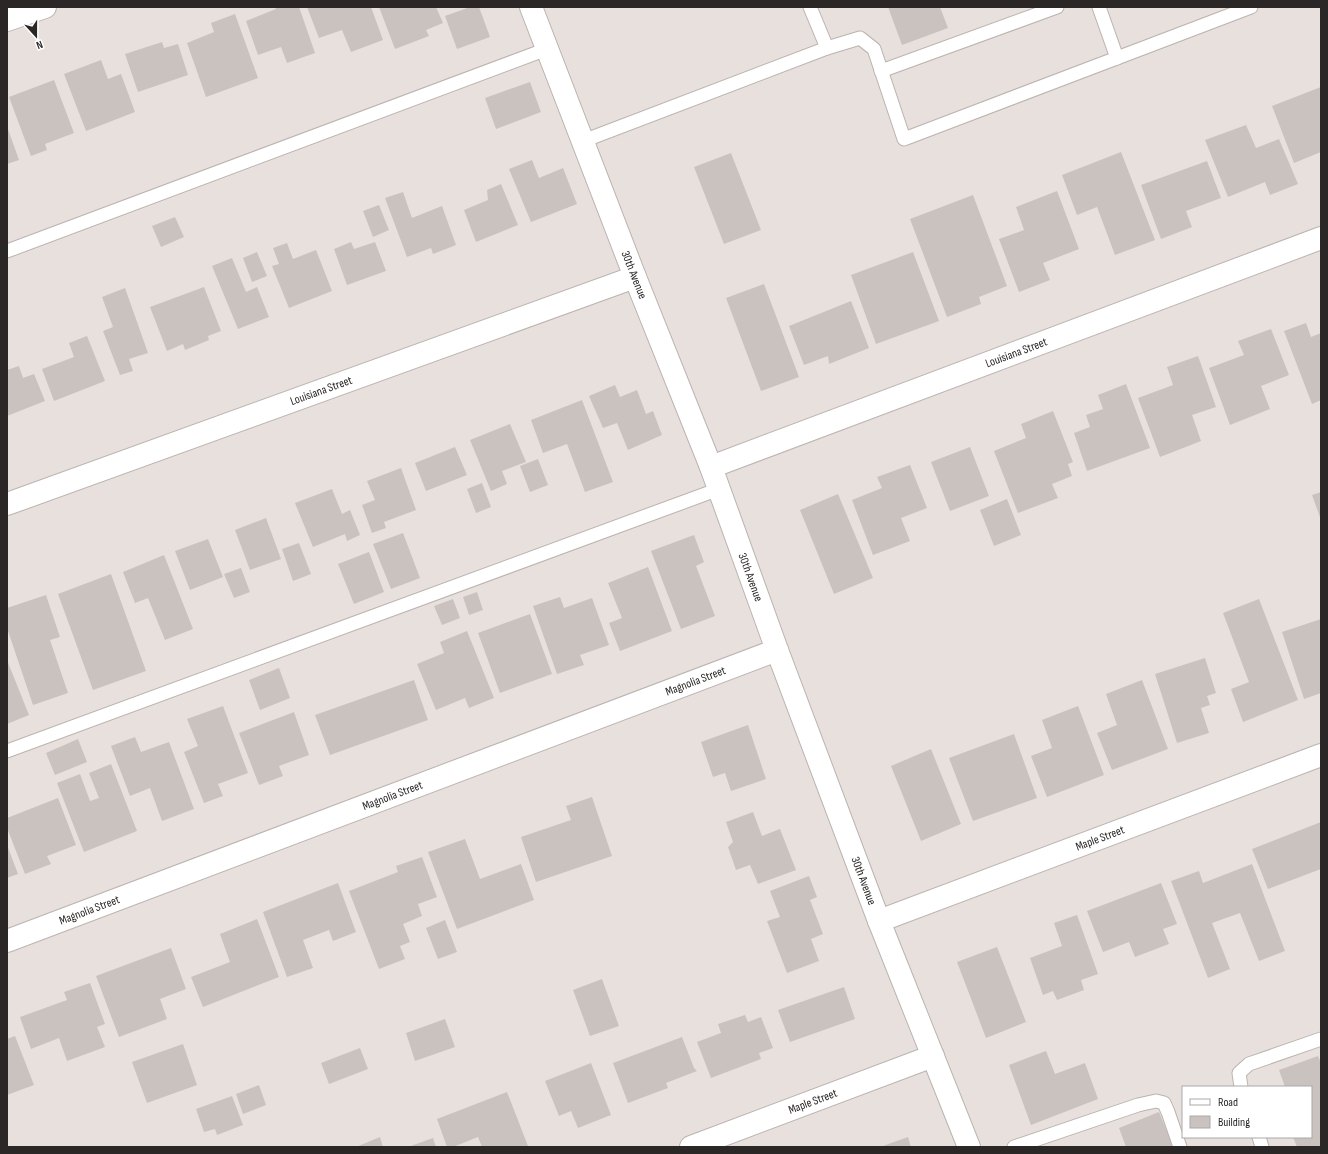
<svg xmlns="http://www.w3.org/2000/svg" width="1328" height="1154" viewBox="0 0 1328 1154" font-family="'Sofia Sans Condensed',sans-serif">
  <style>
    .building { fill: #cac2bf }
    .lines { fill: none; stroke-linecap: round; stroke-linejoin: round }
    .lane-casing { stroke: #bbb3b0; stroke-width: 15 }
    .street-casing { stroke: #bbb3b0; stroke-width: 24 }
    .secondary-casing { stroke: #bbb3b0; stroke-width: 24 }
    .lane { stroke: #fff; stroke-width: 13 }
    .street { stroke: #fff; stroke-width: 22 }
    .secondary { stroke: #fff; stroke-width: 22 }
    .labels { text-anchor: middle; stroke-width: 4; stroke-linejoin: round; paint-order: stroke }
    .street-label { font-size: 12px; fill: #2a2726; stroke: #fff }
  </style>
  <rect width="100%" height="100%" fill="#e8e0dc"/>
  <!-- building -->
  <g class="building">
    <polygon points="275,7 299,7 315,53 287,63 281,47 258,55 246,21 276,9"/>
    <polygon points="307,7 371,7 383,40 351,52 342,30 319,38"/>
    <polygon points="379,7 436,7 443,23 426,30 429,36 395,49"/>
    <polygon points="470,7 479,7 490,37 457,49 445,16"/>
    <polygon points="888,7 940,7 948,28 902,45"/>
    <polygon points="235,14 258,78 206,97 187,43 214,32 211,23"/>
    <polygon points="162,42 164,48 178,44 188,75 138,92 125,54"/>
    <polygon points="101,60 108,79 121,74 135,112 86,131 64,74"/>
    <polygon points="54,80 74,133 45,144 47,150 31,156 9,97"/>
    <polygon points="530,82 541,112 496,129 485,98"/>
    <polygon points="1321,87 1321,152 1294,163 1272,106"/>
    <polygon points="1246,125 1256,148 1279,139 1298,184 1270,195 1265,182 1228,197 1205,140"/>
    <polygon points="8,129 19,160 7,164 7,130"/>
    <polygon points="1121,152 1155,240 1115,255 1097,207 1077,215 1062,175"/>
    <polygon points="731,153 761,230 724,244 694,167"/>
    <polygon points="532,160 539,178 563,168 577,204 531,222 509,169"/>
    <polygon points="1207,161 1221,198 1186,211 1192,227 1161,239 1141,185"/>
    <polygon points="501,184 518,225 476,242 464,210 488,200 487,190"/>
    <polygon points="1057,191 1079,249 1043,263 1050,280 1019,292 999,239 1024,230 1016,207"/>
    <polygon points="403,192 412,218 442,206 456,245 433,254 431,248 407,257 385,198"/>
    <polygon points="973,195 1007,286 979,297 981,304 947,317 910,219"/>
    <polygon points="379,205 389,230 373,237 363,211"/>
    <polygon points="175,217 184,237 161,247 152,226"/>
    <polygon points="351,242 354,249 375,242 386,271 347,285 334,249"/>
    <polygon points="287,243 293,259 316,250 332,291 289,308 272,266 279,264 273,248"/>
    <polygon points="257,252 267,276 252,282 243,258"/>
    <polygon points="913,252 939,321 876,344 851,275"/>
    <polygon points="232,258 246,292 257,287 269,317 238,329 212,266"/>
    <polygon points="764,284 799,377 761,391 726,298"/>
    <polygon points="204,287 221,331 208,336 209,340 185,350 183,344 167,351 150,307"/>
    <polygon points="125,288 148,353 129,359 133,371 120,375 103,331 113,327 102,297"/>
    <polygon points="851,301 869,348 829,364 828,356 804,365 789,326"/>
    <polygon points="1306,323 1311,337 1321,333 1321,400 1312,404 1284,331"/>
    <polygon points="1271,329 1289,375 1261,386 1270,409 1230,425 1209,368 1244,355 1238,341"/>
    <polygon points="87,336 105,381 54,401 42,369 74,357 69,343"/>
    <polygon points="1198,356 1216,407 1192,415 1201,441 1160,457 1138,398 1173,385 1167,367"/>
    <polygon points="19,366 23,378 34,374 45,401 7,416 7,370"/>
    <polygon points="1126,384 1150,448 1087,471 1074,433 1090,427 1086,415 1103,409 1098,395"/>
    <polygon points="615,385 620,397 637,390 646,414 653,411 662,435 628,450 617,423 603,428 589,396"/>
    <polygon points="582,400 613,482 585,492 567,444 543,453 531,420"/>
    <polygon points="1053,411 1073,462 1068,464 1072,476 1052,484 1058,498 1018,513 994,451 1026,438 1021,424"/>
    <polygon points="510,424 526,462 502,471 507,484 491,491 470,440"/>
    <polygon points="455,447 467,475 426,491 415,463"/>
    <polygon points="970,447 989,496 950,511 931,462"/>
    <polygon points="538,459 548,485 530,492 520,466"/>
    <polygon points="910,465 927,508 901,518 910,541 873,555 852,500 882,488 877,477"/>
    <polygon points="401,468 416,510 384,522 386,528 372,533 362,505 375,500 367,481"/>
    <polygon points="482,483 491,507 476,513 467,489"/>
    <polygon points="332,489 342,514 350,510 360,535 347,541 345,534 313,547 295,503"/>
    <polygon points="1321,492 1321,520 1312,495"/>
    <polygon points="838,494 873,578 834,594 800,510"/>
    <polygon points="1007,499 1021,535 994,546 980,510"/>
    <polygon points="266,518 281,559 250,570 235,530"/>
    <polygon points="403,533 420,578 391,589 373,544"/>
    <polygon points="694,535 704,562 696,566 715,616 681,629 651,551"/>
    <polygon points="208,539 223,577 190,590 175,551"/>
    <polygon points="299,543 311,574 293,581 282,549"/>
    <polygon points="369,552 384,592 354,604 338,564"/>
    <polygon points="164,555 193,629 165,640 148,598 135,603 123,572"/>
    <polygon points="648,567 672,631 620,651 609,623 622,618 608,583"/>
    <polygon points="241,568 250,592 234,598 224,574"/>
    <polygon points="111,574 146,671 93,690 58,594"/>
    <polygon points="477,592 483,610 469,615 463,597"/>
    <polygon points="46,595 60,637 50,640 68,693 33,705 7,628 7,608"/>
    <polygon points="560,597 564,608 592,598 609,645 580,655 584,665 557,674 533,606"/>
    <polygon points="453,599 460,618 442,625 434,606"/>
    <polygon points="1259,599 1298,700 1243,722 1231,689 1249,682 1223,613"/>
    <polygon points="530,614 552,674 500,693 478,633"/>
    <polygon points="1321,619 1321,693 1304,699 1282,632"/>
    <polygon points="467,631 494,698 469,708 465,698 436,710 417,664 444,653 440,642"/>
    <polygon points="1205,658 1216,693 1207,696 1210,705 1201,708 1209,733 1177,743 1155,674"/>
    <polygon points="7,660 29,715 7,724"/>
    <polygon points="279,668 290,698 260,710 249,680"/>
    <polygon points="414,680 428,720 330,755 315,715"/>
    <polygon points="1142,680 1168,749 1112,770 1097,733 1117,725 1106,694"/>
    <polygon points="223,706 248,773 218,784 223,796 204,803 184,752 198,746 187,719"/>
    <polygon points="1078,706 1104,775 1047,797 1031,756 1052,748 1042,720"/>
    <polygon points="294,712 309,755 279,766 283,776 259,785 239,733"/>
    <polygon points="748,725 766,779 731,791 725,773 713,777 701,742"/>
    <polygon points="1014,734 1037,798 973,821 949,758"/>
    <polygon points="135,737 141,752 169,742 194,809 162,821 150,788 130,796 111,746"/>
    <polygon points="78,739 87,762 55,775 46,753"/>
    <polygon points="931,749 961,824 921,841 891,766"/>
    <polygon points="111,764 137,831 84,852 57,783 80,774 90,801 99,798 89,773"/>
    <polygon points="592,797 612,856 536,882 521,837 571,820 566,806"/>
    <polygon points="58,798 76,845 47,856 51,864 25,874 7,828 7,818"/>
    <polygon points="753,812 762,836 780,829 796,870 758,884 750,865 736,870 728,847 733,842 726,822"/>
    <polygon points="1321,822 1321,869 1268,889 1252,849"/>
    <polygon points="465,839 480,879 521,864 534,900 457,929 428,852"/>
    <polygon points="7,845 18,874 7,878"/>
    <polygon points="422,857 437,897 418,904 422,916 403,924 410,942 400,946 405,959 379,969 349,891 398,872 396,866"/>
    <polygon points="1252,864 1285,951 1259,961 1240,913 1212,923 1230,969 1208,978 1171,881 1199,871 1203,883"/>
    <polygon points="809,876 817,897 810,900 823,934 811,939 819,961 787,973 767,921 780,917 770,891"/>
    <polygon points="338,883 356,932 333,941 329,930 303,940 313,968 287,977 263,912"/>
    <polygon points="1161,883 1177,924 1163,929 1169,944 1135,957 1129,942 1103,952 1087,911"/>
    <polygon points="1077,915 1098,974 1081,980 1084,990 1057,1000 1053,991 1043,995 1030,958 1062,946 1054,923"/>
    <polygon points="257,919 279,977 203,1007 191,977 230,962 220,934"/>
    <polygon points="445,920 457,952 438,959 426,928"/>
    <polygon points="997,947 1026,1022 986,1038 957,962"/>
    <polygon points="171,948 186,989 160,999 167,1019 119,1037 96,976"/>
    <polygon points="602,979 619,1026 590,1036 573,990"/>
    <polygon points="90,983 105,1024 97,1027 105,1047 67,1061 59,1038 31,1049 20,1017 67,1000 64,992"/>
    <polygon points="844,987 855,1019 790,1042 778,1010"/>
    <polygon points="745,1015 748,1022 761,1017 773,1048 759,1053 761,1059 711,1078 697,1042 721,1033 718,1024"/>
    <polygon points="445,1019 455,1047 415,1061 406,1033"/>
    <polygon points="15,1036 34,1085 7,1095 7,1039"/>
    <polygon points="682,1037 694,1068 697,1071 666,1083 668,1088 628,1103 613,1063"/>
    <polygon points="183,1044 197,1085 147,1103 132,1062"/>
    <polygon points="360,1048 368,1069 329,1084 321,1063"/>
    <polygon points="1046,1051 1055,1074 1085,1063 1098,1099 1031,1125 1009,1065"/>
    <polygon points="1318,1056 1321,1063 1321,1147 1297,1147 1293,1137 1311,1137 1311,1087 1285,1087 1279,1070"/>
    <polygon points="591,1063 611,1115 578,1128 571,1111 559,1116 545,1081"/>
    <polygon points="259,1085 266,1105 243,1114 236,1094"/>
    <polygon points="507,1092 528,1146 482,1147 478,1137 453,1147 447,1147 437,1119"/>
    <polygon points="232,1096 243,1125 217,1135 215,1129 204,1132 196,1109"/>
    <polygon points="1159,1112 1173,1147 1126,1147 1119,1128"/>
    <polygon points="380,1137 383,1147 356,1147"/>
    <polygon points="908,1137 911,1147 880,1147"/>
    <polygon points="433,1138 436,1147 408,1147"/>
  </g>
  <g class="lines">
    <defs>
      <g id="lane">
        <polyline points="1099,7 1117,58"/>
        <polyline points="827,48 860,38 874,49 904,139 1251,7"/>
        <polyline points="881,71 1057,7"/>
        <polyline points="583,141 827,48 810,7"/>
        <polyline points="7,251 547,49"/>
        <polyline points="7,751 719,489"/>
        <polyline points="1241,1087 1239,1073 1249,1064 1321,1039"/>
        <polyline points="1259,1137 1262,1147"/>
        <polyline points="1014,1147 1138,1105 1156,1101 1164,1103 1168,1112 1180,1147"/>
      </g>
      <g id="street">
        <polyline points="7,20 45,7"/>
        <path id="s1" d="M711,467L1321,238"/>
        <path id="s2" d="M879,921L1321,755"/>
        <path id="s3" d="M7,941L777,650"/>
        <path id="s4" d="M691,1147L933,1056"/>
      </g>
      <g id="secondary">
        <path id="s5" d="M531,7L635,277L711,467L777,650L879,921L969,1147"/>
        <path id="s6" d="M7,504L635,277"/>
      </g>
    </defs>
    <!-- lane casing -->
    <use href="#lane" class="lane-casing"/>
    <!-- street casing -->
    <use href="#street" class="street-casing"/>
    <!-- secondary casing -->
    <use href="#secondary" class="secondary-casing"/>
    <!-- lane -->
    <use href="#lane" class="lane"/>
    <!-- street -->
    <use href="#street" class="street"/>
    <!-- secondary -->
    <use href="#secondary" class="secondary"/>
  </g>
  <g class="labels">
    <!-- street labels -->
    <g class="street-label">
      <text dy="4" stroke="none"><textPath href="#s5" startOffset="287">30th Avenue</textPath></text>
      <text dy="4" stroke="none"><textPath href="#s1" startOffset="326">Louisiana Street</textPath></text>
      <text dy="4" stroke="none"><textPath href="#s6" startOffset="334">Louisiana Street</textPath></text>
      <text dy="4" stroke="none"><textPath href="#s5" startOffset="611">30th Avenue</textPath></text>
      <text dy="4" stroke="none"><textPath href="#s3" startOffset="736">Magnolia Street</textPath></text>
      <text dy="4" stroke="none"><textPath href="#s3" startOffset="412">Magnolia Street</textPath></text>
      <text dy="4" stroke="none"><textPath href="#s2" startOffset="236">Maple Street</textPath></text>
      <text dy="4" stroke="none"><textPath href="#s5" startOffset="935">30th Avenue</textPath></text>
      <text dy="4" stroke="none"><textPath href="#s3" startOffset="88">Magnolia Street</textPath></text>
      <text dy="4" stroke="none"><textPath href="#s4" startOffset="130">Maple Street</textPath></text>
    </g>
  </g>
  <!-- border -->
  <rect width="1328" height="1154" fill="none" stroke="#2a2726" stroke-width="16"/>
  <!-- legend -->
  <rect x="1182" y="1086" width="130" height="52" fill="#ffffff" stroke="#aaa9a8"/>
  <rect x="1190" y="1099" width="20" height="6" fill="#ffffff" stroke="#aaa9a8"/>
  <text x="1218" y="1106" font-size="12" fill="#2a2726">Road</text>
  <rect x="1190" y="1116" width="20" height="12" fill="#cac2bf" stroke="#aaa9a8"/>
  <text x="1218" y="1126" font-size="12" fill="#2a2726">Building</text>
  <!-- north arrow -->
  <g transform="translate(36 36) rotate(159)" stroke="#ffffff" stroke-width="3" paint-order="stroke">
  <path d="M0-3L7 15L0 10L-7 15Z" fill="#2a2726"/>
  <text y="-6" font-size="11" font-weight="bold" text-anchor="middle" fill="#2a2726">N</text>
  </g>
</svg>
